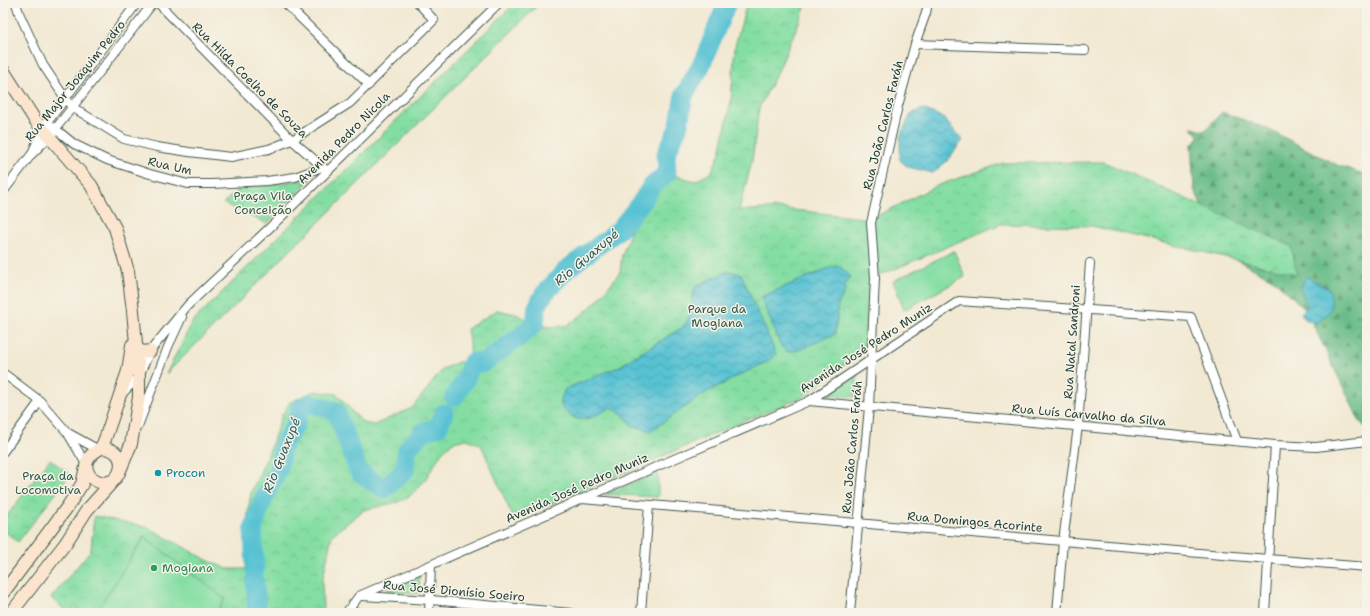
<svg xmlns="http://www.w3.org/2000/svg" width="1370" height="616" viewBox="0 0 1370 616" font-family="'Shantell Sans',sans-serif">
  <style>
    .forest { fill: url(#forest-firs); stroke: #457d5e }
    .park { fill: url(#park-crowns); stroke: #528e6c }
    .pitch { fill: #84dea3; stroke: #528e6c }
    .water { fill: url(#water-waves); stroke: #3c8084 }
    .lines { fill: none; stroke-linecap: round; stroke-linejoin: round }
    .river { stroke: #58c2d3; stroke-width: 19 }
    .minor-casing { stroke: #3f574c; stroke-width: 10 }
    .secondary-casing { stroke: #3f574c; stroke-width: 14 }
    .minor { stroke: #fff; stroke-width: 8 }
    .secondary { stroke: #fce5cf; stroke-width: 12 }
    .culture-dot { fill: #0f9aa8; stroke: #f7f3e8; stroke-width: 1.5 }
    .leisure-dot { fill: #2e9e5b; stroke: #f7f3e8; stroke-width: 1.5 }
    .labels { text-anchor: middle; stroke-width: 3; stroke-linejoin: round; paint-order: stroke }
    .street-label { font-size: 12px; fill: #1f3d34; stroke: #f7f3e8 }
    .park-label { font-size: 12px; fill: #335d4a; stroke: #f7f3e8 }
    .culture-label { font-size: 12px; fill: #0d838f; stroke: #f7f3e8; text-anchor: start }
    .leisure-label { font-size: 12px; fill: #27864d; stroke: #f7f3e8; text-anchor: start }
    .water-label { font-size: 13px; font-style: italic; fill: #2d5e5c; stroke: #f7f3e8 }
  </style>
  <defs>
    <pattern id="forest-firs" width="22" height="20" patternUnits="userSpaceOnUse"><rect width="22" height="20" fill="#6bbd89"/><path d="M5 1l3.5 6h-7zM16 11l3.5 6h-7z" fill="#579b71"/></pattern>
    <pattern id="park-crowns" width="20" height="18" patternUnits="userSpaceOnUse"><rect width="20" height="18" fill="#84dea3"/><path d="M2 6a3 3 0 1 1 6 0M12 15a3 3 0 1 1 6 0" fill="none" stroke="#72bf8d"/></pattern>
    <pattern id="water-waves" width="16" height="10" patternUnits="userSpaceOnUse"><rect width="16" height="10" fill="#58c2d3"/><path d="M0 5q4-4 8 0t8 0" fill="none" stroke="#489fac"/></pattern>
  </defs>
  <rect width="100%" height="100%" fill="#f7f3e8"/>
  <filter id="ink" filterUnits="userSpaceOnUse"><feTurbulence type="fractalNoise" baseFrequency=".025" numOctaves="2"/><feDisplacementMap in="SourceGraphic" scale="8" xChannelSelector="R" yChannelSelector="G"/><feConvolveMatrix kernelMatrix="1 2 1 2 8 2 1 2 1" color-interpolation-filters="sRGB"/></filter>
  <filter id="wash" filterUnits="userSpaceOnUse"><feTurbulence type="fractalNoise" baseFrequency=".012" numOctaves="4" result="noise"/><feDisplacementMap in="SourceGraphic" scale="16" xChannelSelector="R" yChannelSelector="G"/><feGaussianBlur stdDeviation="0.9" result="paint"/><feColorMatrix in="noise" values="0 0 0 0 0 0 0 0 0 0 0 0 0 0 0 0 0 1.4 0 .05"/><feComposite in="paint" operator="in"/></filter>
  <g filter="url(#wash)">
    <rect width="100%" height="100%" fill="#f2e9d3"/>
    <!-- forest -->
    <polygon class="forest" points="1222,112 1266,128 1337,165 1367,175 1367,429 1360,422 1306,310 1274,280 1237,260 1212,227 1194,189 1191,145 1199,137 1192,128 1204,131"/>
    <!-- park -->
    <g class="park">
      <polygon points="515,3 540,3 166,374 193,321"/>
      <polygon points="747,3 807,3 779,69 759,108 752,161 739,211 777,208 871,219 936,186 1003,163 1104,162 1291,246 1297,274 1092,226 1001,224 871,279 864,350 803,397 749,419 547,506 512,515 481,445 467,439 453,442 442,452 423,483 411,495 398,502 364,510 332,535 322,583 323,613 69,613 51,598 91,550 94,516 147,527 209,561 228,569 246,569 245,532 251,492 267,457 282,415 290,402 314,391 337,394 358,418 364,423 374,425 412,408 443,369 458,362 472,362 467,329 497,310 516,314 535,323 549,327 568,325 583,314 598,300 620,272 622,255 633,225 662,185 667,173 695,181 711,173 720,153 731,101 735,46"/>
      <polygon points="311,179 267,224 223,203 241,188"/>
      <polygon points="857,374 856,397 828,395"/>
      <polygon points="50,459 70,475 18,542 3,530 3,521"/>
      <polygon points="658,473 658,497 604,494"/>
      <polygon points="419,575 420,593 385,591"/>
    </g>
    <!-- pitch -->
    <g class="pitch">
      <polygon points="954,251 965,277 904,310 893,281"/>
      <polygon points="144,537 225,599 217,613 96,613"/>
    </g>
    <!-- water -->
    <g class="water">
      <polygon points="923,109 942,117 963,140 947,161 933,173 908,167 900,160 900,136 911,114"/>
      <polygon points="839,266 851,277 844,287 845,291 838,305 835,334 799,350 787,352 781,346 761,297 831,267"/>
      <path d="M728,271L741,274L776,354L768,361L705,393L651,431L632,425L624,415L611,407C602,412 594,418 584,419C576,421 564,413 561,405C560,399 563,394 565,389L618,367L683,327L691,314L692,298L696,286Z"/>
      <path d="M1307,276L1330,290C1333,309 1332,312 1316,323L1305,319L1301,313L1308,306C1302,293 1297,288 1307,276Z"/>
    </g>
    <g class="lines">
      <!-- river -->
      <g class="river">
        <path d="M454,397L465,380L472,362L483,363C501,350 519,339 535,323L537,307L544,294L567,269L619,230L642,201L651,187L667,173L666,154L678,128L684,95L701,66L727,3"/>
        <polyline points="255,570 253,529 263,500 278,470 283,444 296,424 299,410 309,403 336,411 359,472 384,489 405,470 407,449 423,432 439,426 444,413"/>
        <polyline points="255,581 257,613"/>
      </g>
    </g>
  </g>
  <g filter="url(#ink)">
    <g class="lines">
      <defs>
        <g id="minor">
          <polyline points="16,3 19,13 43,65 65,98 72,107 124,139 157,147 189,152 231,157 269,149 292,140 350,103 434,20 418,3"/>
          <polyline points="158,3 292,140 325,169"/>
          <polyline points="285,3 369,85"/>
          <polyline points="915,44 1085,50"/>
          <polyline points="47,122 74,144 107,160 150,174 188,184 212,184 267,181 295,177 322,167"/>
          <polyline points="33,151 43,128 137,3"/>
          <polyline points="3,192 31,155 50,136 153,3"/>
          <polyline points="3,373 40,401 67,432 86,464"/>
          <polyline points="122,394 139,376 150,351 188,305 282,216 499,3"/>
          <polyline points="809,401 1275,445 1316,447 1367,441"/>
          <polyline points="138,426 168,347 182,317"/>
          <polyline points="68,433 97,449"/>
          <polyline points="3,452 40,401"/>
          <polyline points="582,499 1268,559 1367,567"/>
          <polyline points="362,596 431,600 571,613"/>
          <polyline points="346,613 359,596 681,456 809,401 959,301 1191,317 1237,441"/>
          <polyline points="429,613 431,565"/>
          <polyline points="641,613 649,505"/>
          <polyline points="850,613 869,407 875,278 871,223 898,106 915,44 926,13 928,3"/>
          <polyline points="1057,613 1063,542 1078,426 1090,263"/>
          <polyline points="1265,613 1275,445"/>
        </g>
        <g id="secondary">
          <polyline points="3,70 35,120 91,185 115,228 128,271 133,311 139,376 139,397 131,444 121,468"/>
          <polyline points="137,349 143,352 150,351"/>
          <path d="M100,448C136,447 120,498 92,478C88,475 85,467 87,462C90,452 96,453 101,447C103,445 104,441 105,439L128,371L132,345"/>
          <polyline points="3,593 68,506 82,484 86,467"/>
          <polyline points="11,613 65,544 87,510 114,480"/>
        </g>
      </defs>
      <!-- minor casing -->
      <use href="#minor" class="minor-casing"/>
      <!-- secondary casing -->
      <use href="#secondary" class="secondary-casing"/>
      <!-- minor -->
      <use href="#minor" class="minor"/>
      <!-- secondary -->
      <use href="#secondary" class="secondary"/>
    </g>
  </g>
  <!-- markers -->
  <circle class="culture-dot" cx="158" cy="473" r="4"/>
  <circle class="leisure-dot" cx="154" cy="568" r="4"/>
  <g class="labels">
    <!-- street labels -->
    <g class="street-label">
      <text transform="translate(250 80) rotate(45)" y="4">Rua Hilda Coelho de Souza</text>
      <text transform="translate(75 81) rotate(-51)" y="4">Rua Major Joaquim Pedro</text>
      <text transform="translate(883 125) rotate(-76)" y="4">Rua João Carlos Faráh</text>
      <text transform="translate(344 138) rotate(-45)" y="4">Avenida Pedro Nicola</text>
      <text transform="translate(170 166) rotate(13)" y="4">Rua Um</text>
      <text transform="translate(1072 342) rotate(-86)" y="4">Rua Natal Sandroni</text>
      <text transform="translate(866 348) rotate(-33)" y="4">Avenida José Pedro Muniz</text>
      <text transform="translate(1089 415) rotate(5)" y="4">Rua Luís Carvalho da Silva</text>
      <text transform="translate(852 447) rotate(-85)" y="4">Rua João Carlos Faráh</text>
      <text transform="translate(577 488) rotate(-24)" y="4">Avenida José Pedro Muniz</text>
      <text transform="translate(975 522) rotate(5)" y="4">Rua Domingos Acorinte</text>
      <text transform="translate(454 591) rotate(5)" y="4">Rua José Dionísio Soeiro</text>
    </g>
    <!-- park labels -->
    <g class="park-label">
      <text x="263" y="200">Praça Vila<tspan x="263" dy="14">Conceição</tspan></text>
      <text x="717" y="313">Parque da<tspan x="717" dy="14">Mogiana</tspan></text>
      <text x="48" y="480">Praça da<tspan x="48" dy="14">Locomotiva</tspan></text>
    </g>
    <!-- culture labels -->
    <g class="culture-label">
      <text x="166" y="477">Procon</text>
    </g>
    <!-- leisure labels -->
    <g class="leisure-label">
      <text x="162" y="572">Mogiana</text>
    </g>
    <!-- water labels -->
    <g class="water-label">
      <text transform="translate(586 257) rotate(-40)" y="5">Rio Guaxupé</text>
      <text transform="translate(281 455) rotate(-68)" y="5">Rio Guaxupé</text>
    </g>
  </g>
  <!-- margin -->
  <rect width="1370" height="616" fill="none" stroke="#f7f3e8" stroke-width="16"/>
</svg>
